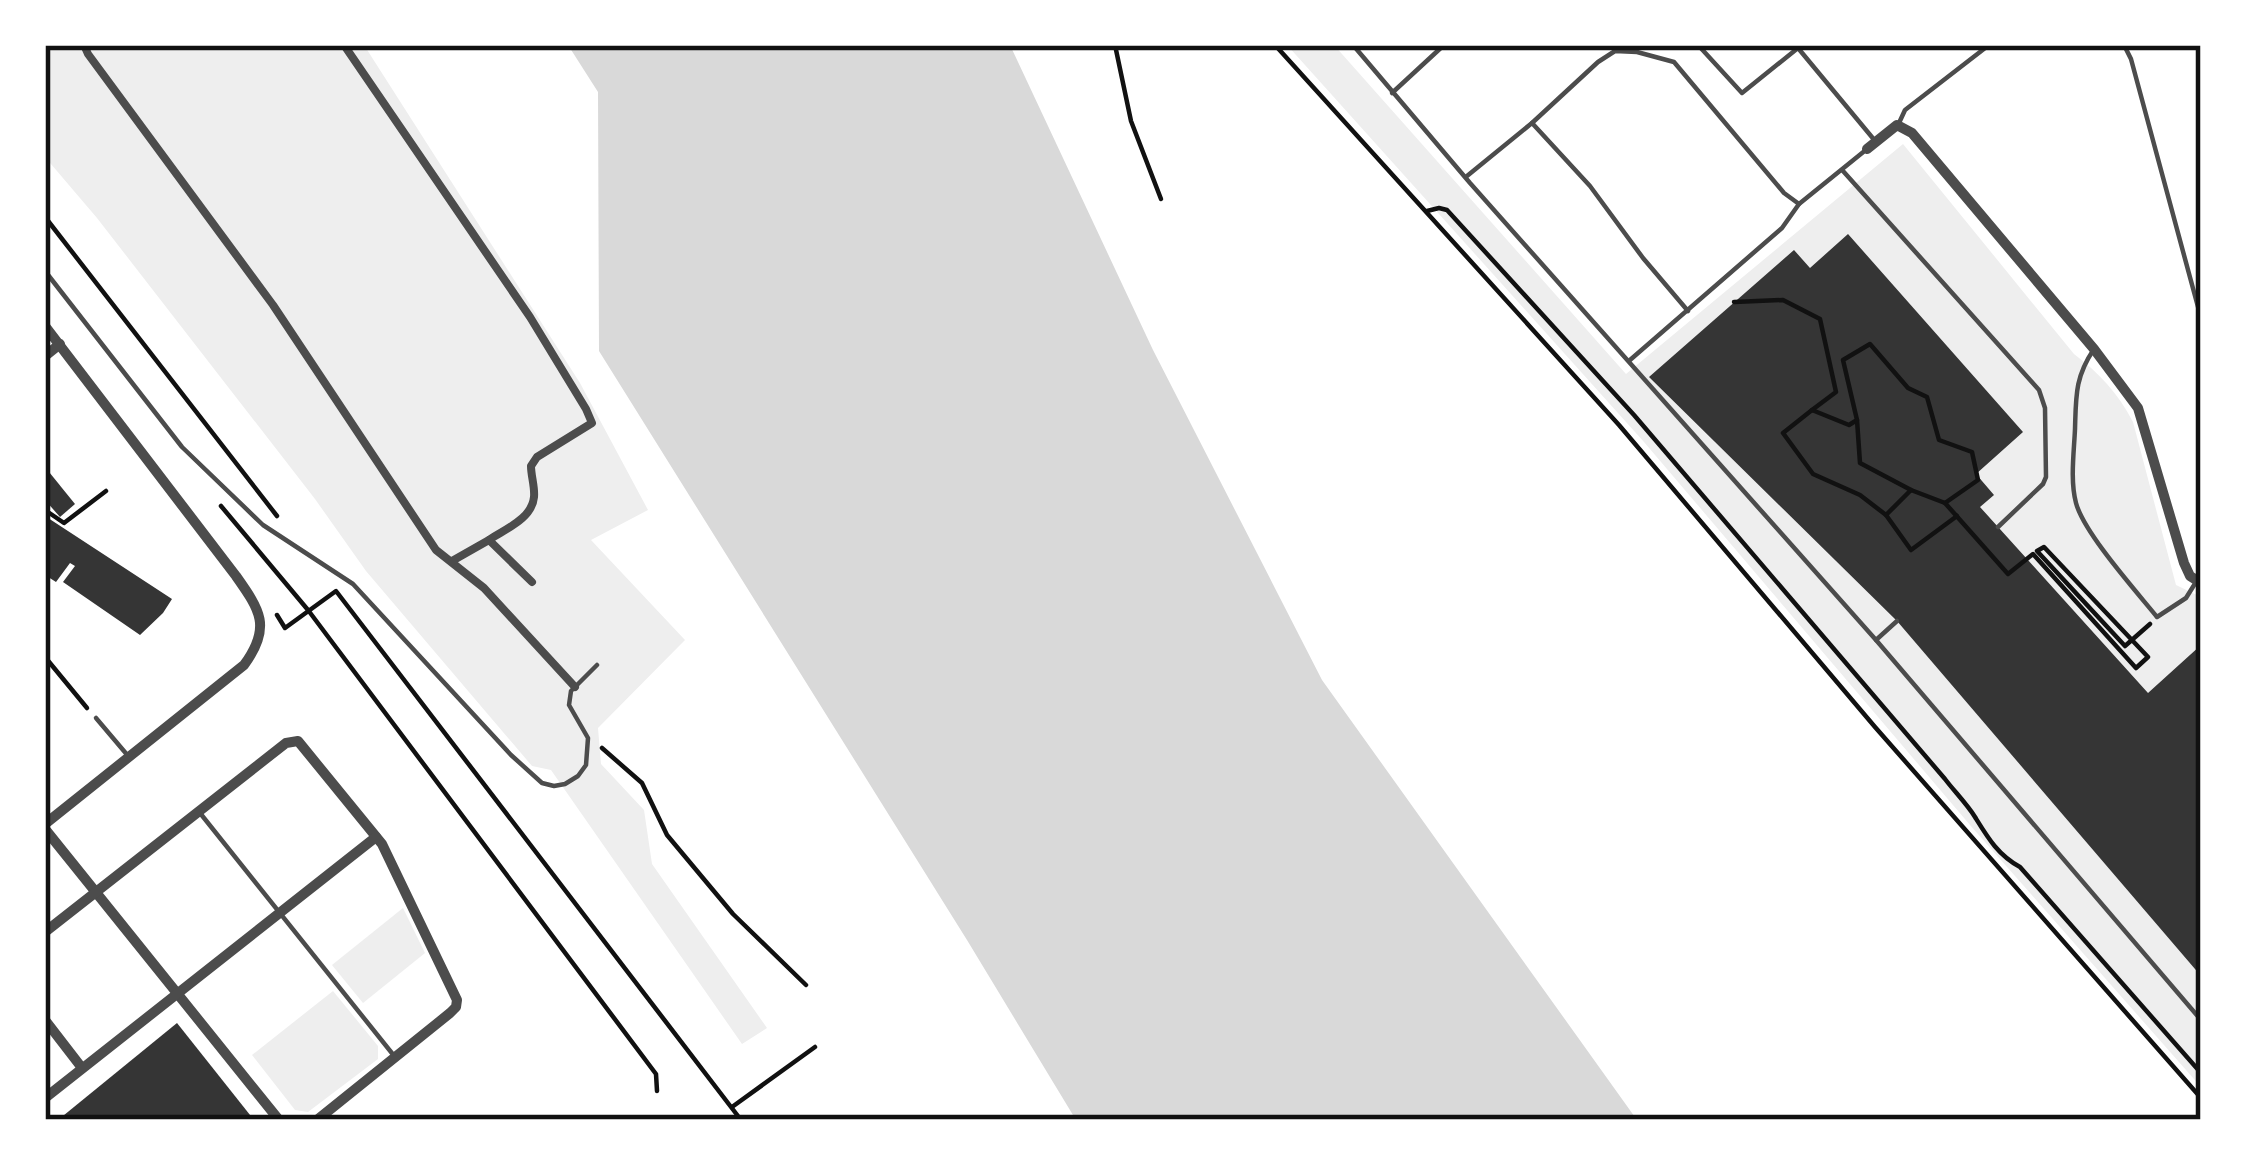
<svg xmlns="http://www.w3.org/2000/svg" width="2246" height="1165" viewBox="0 0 2246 1165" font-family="Bitter,serif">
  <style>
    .green { fill: #eee }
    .water { fill: #d9d9d9 }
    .building { fill: #353535 }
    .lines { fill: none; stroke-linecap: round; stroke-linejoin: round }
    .path { stroke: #111; stroke-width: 4.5 }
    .service { stroke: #4c4c4c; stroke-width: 4.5 }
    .pedestrian { stroke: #4c4c4c; stroke-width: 8 }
    .minor { stroke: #4c4c4c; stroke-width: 10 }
    .neatline { fill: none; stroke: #111; stroke-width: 4.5 }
  </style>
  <rect width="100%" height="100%" fill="#fff"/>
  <!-- green -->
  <g class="green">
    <polygon points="45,45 364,45 580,383 648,510 591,540 685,640 598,728 601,764 644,810 652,864 767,1028 742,1044 551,770 532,766 366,571 315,499 97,218 45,157"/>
    <path d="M1287,45H1334L1626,374L1903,144L2074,354C2099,373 2118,393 2133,422L2176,585L2201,597V1087L1970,825L1644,442Z"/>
    <polygon points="403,908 425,953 363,1003 332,965"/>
    <polygon points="333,991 378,1046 378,1059 308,1112 295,1110 252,1055"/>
  </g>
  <!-- water -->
  <polygon class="water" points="568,45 1010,45 1153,350 1322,680 1637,1120 1076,1120 967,940 599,351 598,92"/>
  <!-- building -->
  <g class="building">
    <polygon points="1848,234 2023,432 1976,474 1994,495 1980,507 2148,693 2201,645 2201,976 1897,621 1649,377 1794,250 1810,268"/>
    <polygon points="45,467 75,504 60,517 45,500"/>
    <polygon points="45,516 172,599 163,613 140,635 63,582 75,566 70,563 56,582 45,575"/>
    <polygon points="177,1023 254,1120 58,1120"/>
  </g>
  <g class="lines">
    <!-- path -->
    <g class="path">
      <polyline points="1115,45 1131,121 1161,199"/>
      <polyline points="1275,45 1619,425 1875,727 2201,1098"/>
      <path d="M1427,211L1439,208L1447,210L1634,415L1945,779C1954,791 1967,804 1975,817C1988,838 1998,855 2020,867L2201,1073"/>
      <polyline points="45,217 277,516"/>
      <polyline points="1734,302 1783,300 1820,319 1836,392 1812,410"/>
      <polygon points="1870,344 1908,388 1927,397 1939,440 1972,452 1978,480 1945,503 1911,490 1886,515 1860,495 1813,474 1783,433 1812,410 1849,425 1857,420 1843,360"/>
      <polyline points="1857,420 1860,463 1911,490"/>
      <polyline points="1945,503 2008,574 2033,554 2136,668 2148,657 2044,547 2037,551 2125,646 2150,624"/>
      <polyline points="221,506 308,610 656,1074 657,1091"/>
      <polyline points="45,510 64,523 106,491"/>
      <polyline points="1886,515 1911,550 1957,516"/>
      <polyline points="277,615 285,628 336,591 741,1120"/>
      <polyline points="45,657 87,708"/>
      <polyline points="602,748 642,783 667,835 733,914 806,985"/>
      <polyline points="732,1107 815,1047"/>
    </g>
    <!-- service -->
    <g class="service">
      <polyline points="1353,45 1470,183 1876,640 2201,1020"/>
      <polyline points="1698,45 1742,93 1798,48 1876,142"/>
      <polyline points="2124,45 2131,59 2201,318"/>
      <polyline points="1392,93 1444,45"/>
      <polyline points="1532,123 1590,186 1643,258 1688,311"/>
      <polyline points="1899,123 1905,110 1989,45"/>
      <polyline points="1843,171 2039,390 2045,408 2046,477 2043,484 1998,527"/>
      <polyline points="1467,176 1532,123 1598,62 1615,51 1637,52 1674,62 1784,193 1799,204"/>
      <polyline points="45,271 182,447 263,525 353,584 511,755 542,783 554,786 565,784 578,776 586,765 588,738 569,705 571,691 597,665"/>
      <path d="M2094,349C2075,377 2076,396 2075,429C2074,452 2070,481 2076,503C2084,533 2136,591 2157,617L2186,598L2196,582"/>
      <polyline points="1630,360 1782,228 1799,204 1867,149"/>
      <polyline points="1876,640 1897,621"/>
      <polyline points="96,718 129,757"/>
      <polyline points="200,813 395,1057"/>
    </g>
    <!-- pedestrian -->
    <g class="pedestrian">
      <polyline points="84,45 88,54 273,305 436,550 484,588 575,687"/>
      <path d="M344,45L530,317L586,409L592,423L537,457L531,466C531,476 535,487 534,497C532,519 505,529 489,540L532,582"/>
      <polyline points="452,561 489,540"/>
    </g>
    <!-- minor -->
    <g class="minor">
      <polyline points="1867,149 1897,125 1912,133 2094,349 2138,408 2184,563 2190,576 2201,583"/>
      <path d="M45,326L236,576C260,610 272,627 244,665L45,824"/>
      <polyline points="45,356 60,344"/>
      <polyline points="45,829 279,1120"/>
      <polyline points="45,932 286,743 298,741 382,844 457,1000 456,1007 450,1013 317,1120"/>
      <polyline points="45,1020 82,1068"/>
      <polyline points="45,1098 376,837"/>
    </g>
  </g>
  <!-- border -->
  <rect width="2246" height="1165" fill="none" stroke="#ffffff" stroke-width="96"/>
  <rect x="48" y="48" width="2150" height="1069" class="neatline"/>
</svg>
